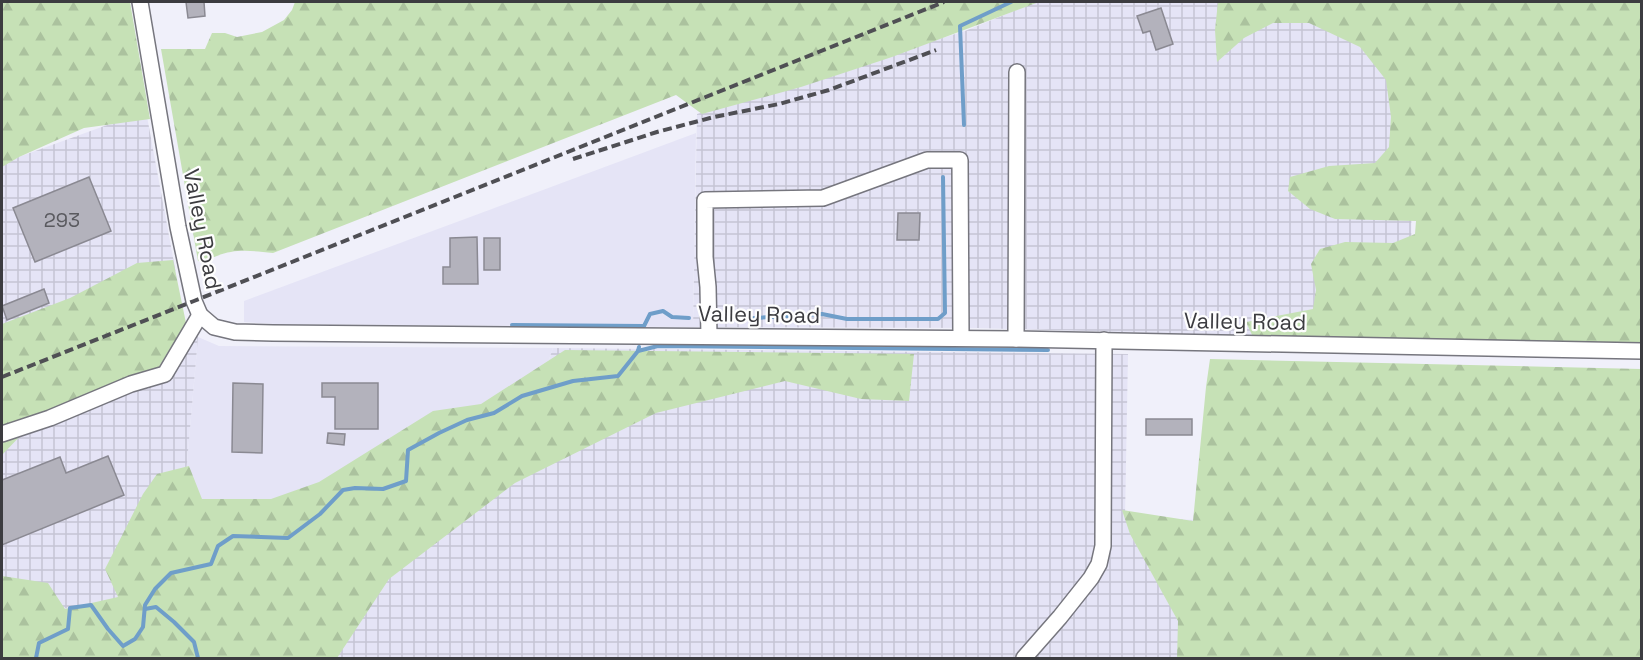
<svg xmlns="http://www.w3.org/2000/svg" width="1643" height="660" viewBox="0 0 1643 660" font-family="'Space Grotesk',sans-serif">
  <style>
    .built { fill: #e5e4f6 }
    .industrial { fill: url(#industrial-grid) }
    .forest { fill: url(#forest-firs) }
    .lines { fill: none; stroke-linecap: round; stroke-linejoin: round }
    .stream { stroke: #6f9ec9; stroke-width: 4 }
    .building { fill: #b3b2bc; stroke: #8a8992; stroke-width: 1.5 }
    .minor-casing { stroke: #76767e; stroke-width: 18 }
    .minor { stroke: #fff; stroke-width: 15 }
    .rail { stroke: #4f4f54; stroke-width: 4; stroke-dasharray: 9 4.5; stroke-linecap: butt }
    .labels { text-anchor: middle; stroke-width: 4.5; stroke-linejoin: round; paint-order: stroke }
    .number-label { font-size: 20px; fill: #5a5a5f }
    .street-label { font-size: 22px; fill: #3c3c40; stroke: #fefefe }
  </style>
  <defs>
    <pattern id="industrial-grid" width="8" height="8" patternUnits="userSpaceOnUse" patternTransform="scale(1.5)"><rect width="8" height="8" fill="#e5e4f6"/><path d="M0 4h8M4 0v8" fill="none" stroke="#c5c4d4"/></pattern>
    <pattern id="forest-firs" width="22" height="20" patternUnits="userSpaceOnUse" patternTransform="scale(1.5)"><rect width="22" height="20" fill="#c6e1b6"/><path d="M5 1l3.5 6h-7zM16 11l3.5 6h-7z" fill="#abc29e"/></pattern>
  </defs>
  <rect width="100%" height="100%" fill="#f0f0fa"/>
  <!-- built -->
  <g class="built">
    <polygon points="696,133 693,327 276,324 244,322 244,301"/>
    <polygon points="198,337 219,346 553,348 546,368 278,531 181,532"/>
  </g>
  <!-- industrial -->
  <g class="industrial">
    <polygon points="1036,2 1412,2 1411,340 977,328 693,327 697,114 965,31"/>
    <polygon points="146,111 177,279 2,345 2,163"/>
    <polygon points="181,323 198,337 181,532 106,610 2,606 2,395"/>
    <polygon points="553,348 1128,354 1125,518 1203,520 1205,658 277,658 546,368"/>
  </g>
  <!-- forest -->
  <g class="forest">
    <polygon points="2,2 130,2 150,119 84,128 19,157 2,167"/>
    <path d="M295,2H1039L892,57L801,87L702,114L676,95L273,253C244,250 230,248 204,262L198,261L161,49H205L212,33H225L237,37L262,32L284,20L292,10Z"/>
    <polygon points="1218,2 1641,2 1641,344 1253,337 1246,322 1313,309 1316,290 1311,264 1320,249 1345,242 1393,243 1415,234 1416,221 1335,219 1310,209 1288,191 1290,177 1329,166 1375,163 1389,147 1391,117 1386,80 1360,47 1309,23 1273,23 1244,38 1217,62 1215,30"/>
    <polygon points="173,260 186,323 157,370 24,432 2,455 2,324 70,298 137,263"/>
    <polygon points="565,350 914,354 909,401 861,399 785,381 656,413 515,483 389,579 337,658 2,658 2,576 48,583 65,609 118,597 105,569 143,494 157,474 189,466 202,499 271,499 319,482 433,411 481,404"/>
    <polygon points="1210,359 1641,369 1641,658 1177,658 1178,621 1130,534 1122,510 1193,521 1206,387"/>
  </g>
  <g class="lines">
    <!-- stream -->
    <g class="stream">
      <polyline points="964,125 960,26 1011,2"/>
      <polyline points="737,319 822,314 847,319 938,319 945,313 943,177"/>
      <polyline points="512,325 644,326 650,314 663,311 672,317 689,318"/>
      <polyline points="638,351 658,346 1048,350"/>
      <polyline points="145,609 156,607 174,622 194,642 198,658"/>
      <polyline points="36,658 39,643 68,629 70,608 91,605 108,629 123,646 135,639 143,627 145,605 155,589 171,573 211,564 218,546 233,536 288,538 320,514 343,490 355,488 383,489 406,481 408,450 439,433 467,420 494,413 522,396 573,381 618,376 638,351 639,347"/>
    </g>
  </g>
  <!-- building -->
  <g class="building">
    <polygon points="186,2 204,2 205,16 188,18"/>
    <polygon points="1161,8 1173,44 1156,50 1150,31 1143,33 1137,16"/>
    <polygon points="89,177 111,231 35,262 13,208"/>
    <polygon points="898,213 920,213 919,240 897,240"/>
    <polygon points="477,237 478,284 443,284 443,267 450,267 450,238"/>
    <rect x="484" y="238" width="16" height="32"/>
    <polygon points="44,289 49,303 7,320 2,306"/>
    <polygon points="233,383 263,384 262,453 232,452"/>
    <polygon points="322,383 378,383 378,429 335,429 335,397 322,397"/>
    <rect x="1146" y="419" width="46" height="16"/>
    <polygon points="328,433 345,434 344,445 327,443"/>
    <polygon points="108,456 124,495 2,545 2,480 60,457 66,473"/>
  </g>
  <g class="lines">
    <defs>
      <g id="minor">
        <polyline points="140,2 178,227 194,301 200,315 214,327 235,332 273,333 1016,339 1642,351"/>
        <polyline points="709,336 708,287 705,257 705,200 823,198 927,160 960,160 961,338"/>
        <polyline points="1016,339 1017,72"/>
        <polyline points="2,434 50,418 131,384 165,374 200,315"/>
        <polyline points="1024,658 1060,617 1091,578 1099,564 1103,546 1104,340"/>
      </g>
    </defs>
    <!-- minor casing -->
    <use href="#minor" class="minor-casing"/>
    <!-- minor -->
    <use href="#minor" class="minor"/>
    <!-- rail -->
    <g class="rail">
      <polyline points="573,159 657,132 714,117 779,104 829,90 936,50"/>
      <polyline points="2,377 194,301 944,2"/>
    </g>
  </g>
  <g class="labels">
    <!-- number labels -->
    <g class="number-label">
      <text x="62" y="227">293</text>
    </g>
    <!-- street labels -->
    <g class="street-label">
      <text transform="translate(203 229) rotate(79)" y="8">Valley Road</text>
      <text transform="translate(759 314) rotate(1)" y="8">Valley Road</text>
      <text transform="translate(1245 321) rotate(1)" y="8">Valley Road</text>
    </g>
  </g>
  <!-- border -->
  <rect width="1643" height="660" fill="none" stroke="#3c3c40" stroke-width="6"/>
</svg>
